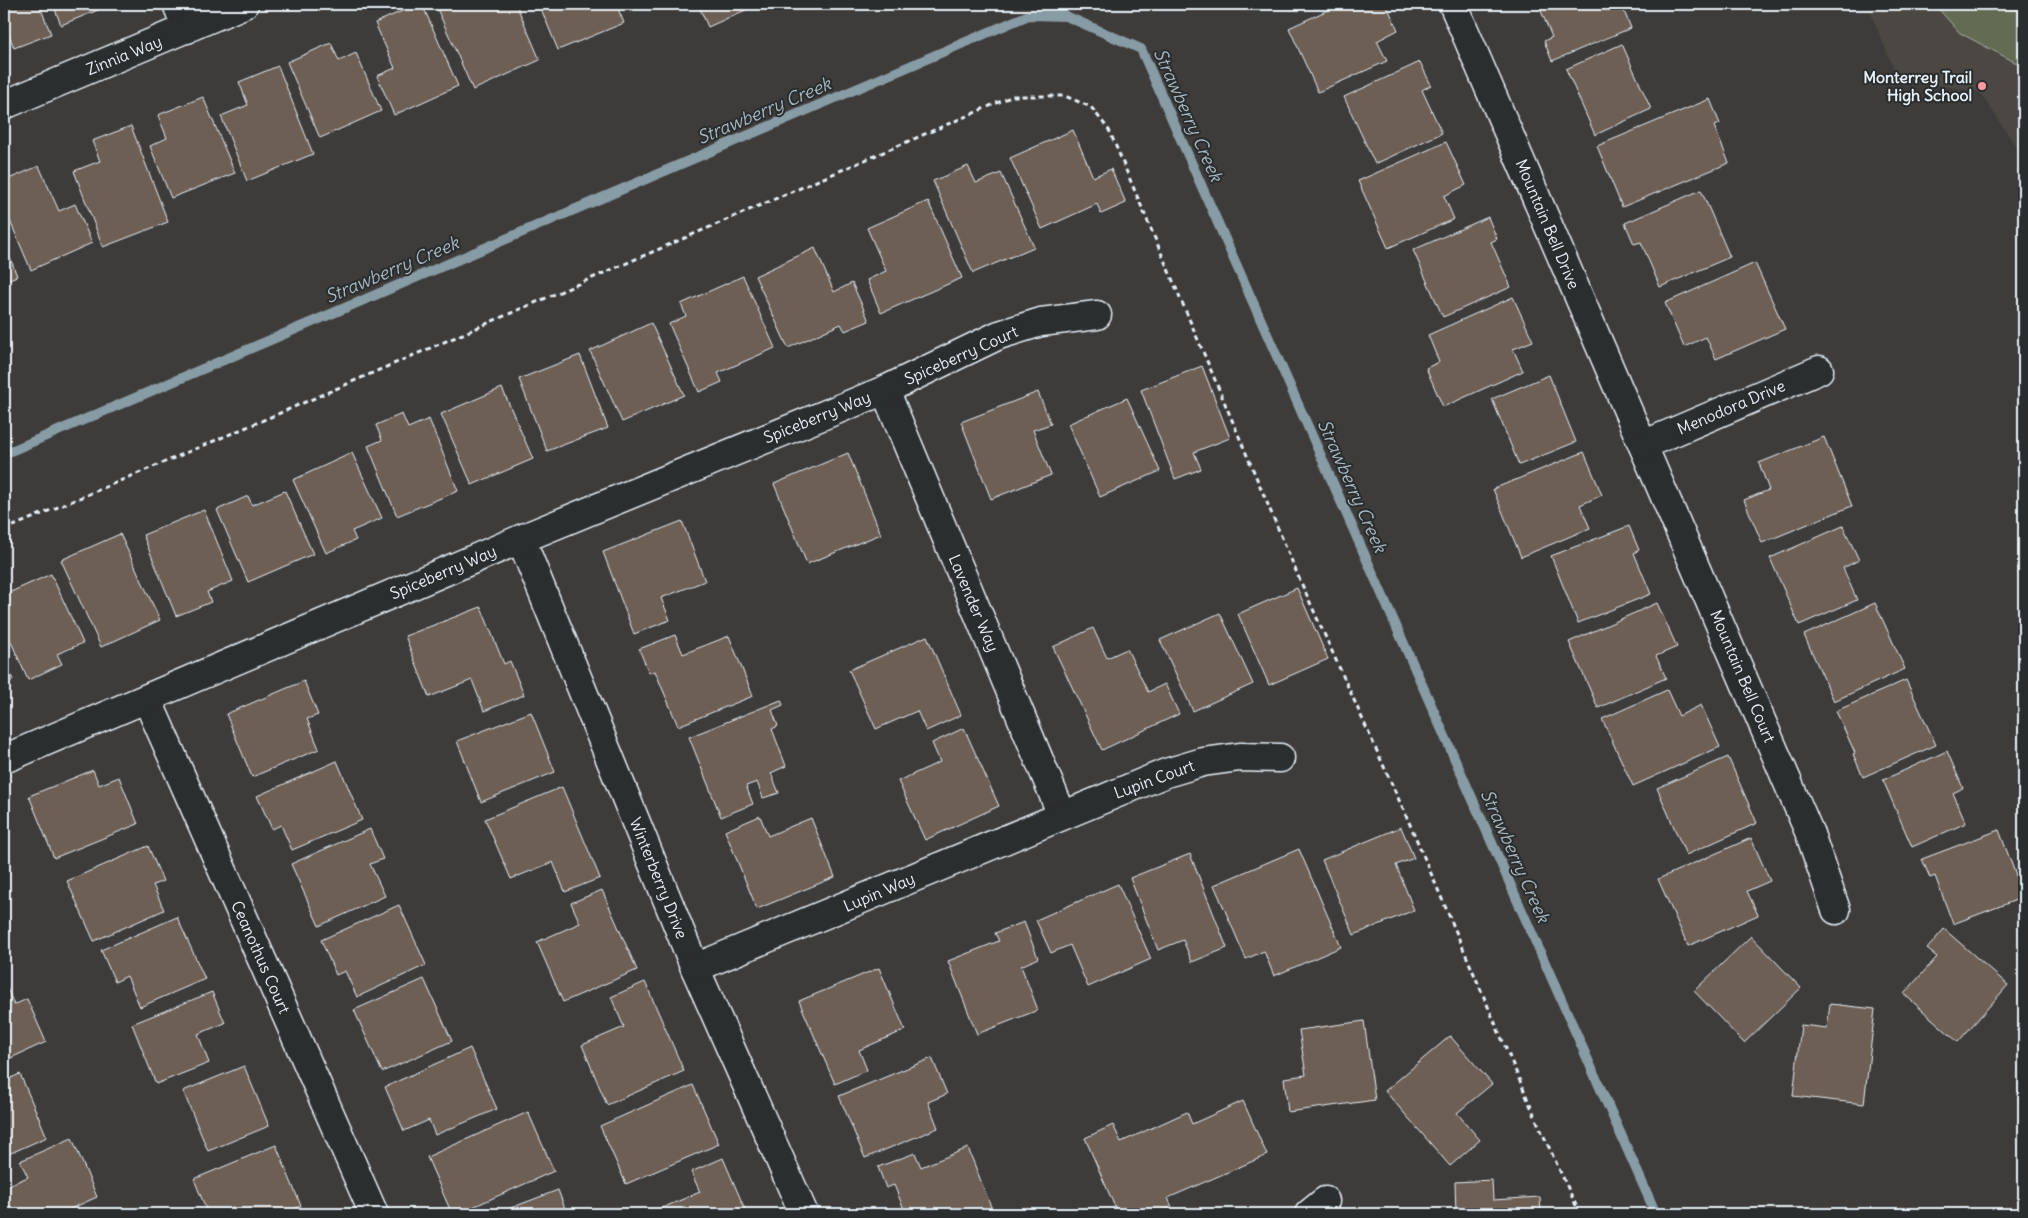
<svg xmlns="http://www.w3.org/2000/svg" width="2028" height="1218" viewBox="0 0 2028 1218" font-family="Delius,sans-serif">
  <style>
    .built { fill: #4c4642 }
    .green { fill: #636c53; stroke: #a6aea6 }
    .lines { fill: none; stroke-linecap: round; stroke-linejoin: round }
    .stream { stroke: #889ca5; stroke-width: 10 }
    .building { fill: #6e5f55; stroke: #e8f1f8 }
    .minor-casing { stroke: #e8f1f8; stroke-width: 31 }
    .path { stroke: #e8f1f8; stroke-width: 3; stroke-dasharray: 5 4; stroke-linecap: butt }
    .minor { stroke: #2a2d2e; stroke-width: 28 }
    .poi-dot { fill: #ff9aa2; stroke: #2a2d2e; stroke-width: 2 }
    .labels { text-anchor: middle; stroke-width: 4; stroke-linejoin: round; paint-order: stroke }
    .street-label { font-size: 16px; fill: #e8f1f8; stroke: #2a2d2e }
    .poi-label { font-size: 16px; font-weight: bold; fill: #e8f1f8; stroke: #2a2d2e; text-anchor: end }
    .water-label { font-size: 18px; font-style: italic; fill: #a8b8c0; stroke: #2a2d2e }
  </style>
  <rect width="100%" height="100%" fill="#3e3c3a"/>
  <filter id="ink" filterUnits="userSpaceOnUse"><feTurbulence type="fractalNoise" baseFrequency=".02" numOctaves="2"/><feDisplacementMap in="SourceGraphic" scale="10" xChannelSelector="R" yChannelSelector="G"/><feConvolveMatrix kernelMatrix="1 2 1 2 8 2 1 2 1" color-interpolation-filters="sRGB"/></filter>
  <g filter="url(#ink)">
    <!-- built -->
    <polygon class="built" points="1867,4 2024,4 2024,159 1980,92 1898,79"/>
    <!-- green -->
    <polygon class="green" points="1934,4 2007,4 2024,13 2024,67 1960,33"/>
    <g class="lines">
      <!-- stream -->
      <polyline class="stream" points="4,454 1029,15 1066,16 1141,49 1656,1214"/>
    </g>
    <!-- building -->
    <g class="building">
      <polygon points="4,4 39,4 51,34 14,48 7,30 4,32"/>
      <polygon points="53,4 107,4 108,6 61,25"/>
      <polygon points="418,4 422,4 458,86 394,115 377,76 395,68 375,23"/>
      <polygon points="435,4 487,4 487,5 516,4 540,60 473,90"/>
      <polygon points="539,4 616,4 624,23 558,50"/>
      <polygon points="698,4 759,4 708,27"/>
      <polygon points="1341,4 1386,4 1398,30 1377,41 1387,61 1318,92 1289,28"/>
      <polygon points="1538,4 1621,4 1631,28 1552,61 1544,41 1552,37"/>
      <polygon points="331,43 339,61 356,53 381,111 320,138 287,62"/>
      <polygon points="1622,44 1651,109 1595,135 1566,69"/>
      <polygon points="1420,62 1431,85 1422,90 1442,133 1375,164 1344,97"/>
      <polygon points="278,66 313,154 247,181 221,116 248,105 239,82"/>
      <polygon points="203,97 235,173 171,198 150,146 167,138 158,115"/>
      <polygon points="1710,99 1720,124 1714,126 1729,163 1622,207 1597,146"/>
      <polygon points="131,126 168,222 103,247 74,171 100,161 92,141"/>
      <polygon points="1073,130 1093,177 1111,169 1126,203 1101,214 1097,204 1042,229 1010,158"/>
      <polygon points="1446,142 1466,185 1444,196 1454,219 1388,248 1358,181"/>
      <polygon points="39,166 59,211 75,204 92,243 31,270 4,207 4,181"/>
      <polygon points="968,166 976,183 1001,173 1034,247 973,273 933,181"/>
      <polygon points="1701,190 1730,257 1660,287 1641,242 1634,244 1625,223"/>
      <polygon points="928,201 962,278 881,313 867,280 886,271 867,228"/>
      <polygon points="1488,217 1497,239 1491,242 1511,287 1443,317 1413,250"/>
      <polygon points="4,242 17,276 4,281"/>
      <polygon points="815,248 834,292 852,283 869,321 845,331 841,324 788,348 755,276"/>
      <polygon points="1755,263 1785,329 1716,359 1706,337 1684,347 1665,303"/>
      <polygon points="743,276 775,348 718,373 722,382 699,392 669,324 686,316 681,304"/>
      <polygon points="1513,297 1533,341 1513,349 1523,371 1443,407 1426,368 1439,362 1428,335"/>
      <polygon points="651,323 684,395 622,422 590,351"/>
      <polygon points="580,355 608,428 547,451 519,379"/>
      <polygon points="1202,366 1230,438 1194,452 1201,469 1175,479 1141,390"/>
      <polygon points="1549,375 1576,442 1519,465 1492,399"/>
      <polygon points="502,388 533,459 472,485 441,414"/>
      <polygon points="1038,392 1051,424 1033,430 1051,475 991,499 961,422"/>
      <polygon points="1127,398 1160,471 1100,497 1068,424"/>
      <polygon points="402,414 408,428 429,419 458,491 397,516 368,446 382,440 376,425"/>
      <polygon points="1824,437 1852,506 1762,543 1744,500 1769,490 1759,463"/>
      <polygon points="1584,452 1602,495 1580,505 1590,528 1521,557 1493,489"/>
      <polygon points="352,453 382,518 352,531 356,540 326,553 293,480"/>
      <polygon points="848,453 881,534 807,564 774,484"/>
      <polygon points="285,491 313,554 248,582 217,510 248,496 252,505"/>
      <polygon points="204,510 233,581 207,592 211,602 176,616 143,535"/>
      <polygon points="682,521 705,581 661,598 670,620 634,634 603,552"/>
      <polygon points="1629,526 1639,550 1634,553 1651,594 1578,623 1551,556"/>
      <polygon points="1843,526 1859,560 1843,568 1857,600 1799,625 1770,558"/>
      <polygon points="120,534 160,620 101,647 61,560"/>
      <polygon points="51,574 83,643 57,654 62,664 28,680 4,626 4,595"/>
      <polygon points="1297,588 1328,659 1269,685 1238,614"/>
      <polygon points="1657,603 1677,647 1656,656 1666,678 1598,708 1569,642"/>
      <polygon points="1875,603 1905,669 1834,701 1804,635"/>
      <polygon points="481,607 504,664 510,661 524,695 484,711 472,680 429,697 405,636"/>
      <polygon points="1220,613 1253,684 1193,711 1160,640"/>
      <polygon points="1093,628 1107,658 1127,649 1148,692 1165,684 1179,714 1102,750 1053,647"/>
      <polygon points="675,635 683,654 729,636 753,696 678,726 655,671 649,673 639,649"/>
      <polygon points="927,636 961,715 926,731 917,711 876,729 849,670"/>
      <polygon points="4,660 13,680 4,685"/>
      <polygon points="1906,680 1936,745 1863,777 1853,754 1855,753 1836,711"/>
      <polygon points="304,681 318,715 307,719 319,749 252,777 226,714"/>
      <polygon points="1667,690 1679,716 1701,705 1720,747 1633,786 1602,719"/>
      <polygon points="781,700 783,705 772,710 778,726 772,729 786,766 771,773 779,793 763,798 757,782 746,786 753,804 721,817 689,737"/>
      <polygon points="531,712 555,772 481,802 457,741"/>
      <polygon points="964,728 999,806 925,840 898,781 940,762 932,743"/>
      <polygon points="1947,751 1963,788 1953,793 1966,823 1912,847 1883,780"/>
      <polygon points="1728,757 1757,823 1686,855 1657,788"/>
      <polygon points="337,761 362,820 292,850 281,825 272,829 257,796"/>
      <polygon points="93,770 99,785 119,777 138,824 54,858 29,796"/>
      <polygon points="562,787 600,878 565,892 553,862 511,879 485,819"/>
      <polygon points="760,816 768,836 811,818 835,877 757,909 725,831"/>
      <polygon points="1401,827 1414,858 1396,865 1414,910 1354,935 1322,860"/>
      <polygon points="370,829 383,859 370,864 385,896 319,926 291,864"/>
      <polygon points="1999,830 2024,897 1953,924 1935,876 1930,878 1922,859"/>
      <polygon points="1751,838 1770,881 1747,891 1758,915 1688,946 1658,879"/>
      <polygon points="148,846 163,881 153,885 164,910 94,941 67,881"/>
      <polygon points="1299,849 1341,947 1274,976 1264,951 1246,959 1214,885"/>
      <polygon points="1190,854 1227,948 1192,962 1183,940 1158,950 1130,878"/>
      <polygon points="1118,884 1151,959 1088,987 1070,945 1051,953 1036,920"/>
      <polygon points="602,890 637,970 563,1002 537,942 580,923 571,903"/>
      <polygon points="399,905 426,965 357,997 345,971 336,975 321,940"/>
      <polygon points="177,917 205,979 140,1007 127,976 115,982 101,950"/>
      <polygon points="1024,922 1038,958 1021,966 1038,1010 977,1034 948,961 999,941 995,933"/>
      <polygon points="1944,929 2008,985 1958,1042 1904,994 1937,957 1927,949"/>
      <polygon points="1751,936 1801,988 1744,1043 1694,991"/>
      <polygon points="879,968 905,1030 859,1050 867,1070 835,1084 799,1001"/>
      <polygon points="424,979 452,1041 382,1072 354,1010"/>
      <polygon points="645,982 684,1071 607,1105 582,1045 624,1027 611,997"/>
      <polygon points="7,988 14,1005 27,999 46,1042 4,1061 4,989"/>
      <polygon points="212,992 225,1023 198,1034 209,1063 156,1084 132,1024"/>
      <polygon points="1830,1004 1875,1009 1864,1104 1793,1096 1801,1025 1827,1028"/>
      <polygon points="1364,1021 1375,1100 1288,1112 1284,1078 1306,1075 1299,1030"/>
      <polygon points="1450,1036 1492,1084 1457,1113 1480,1140 1450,1166 1385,1091"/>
      <polygon points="470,1048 497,1109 435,1135 429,1120 404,1131 385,1087"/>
      <polygon points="932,1058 947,1094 928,1102 938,1128 865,1158 839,1096"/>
      <polygon points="244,1066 269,1126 208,1151 183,1091"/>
      <polygon points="20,1074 47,1137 4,1156 4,1081"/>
      <polygon points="693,1085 719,1144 626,1184 600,1126"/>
      <polygon points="1243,1101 1267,1155 1168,1198 1172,1207 1155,1214 1118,1214 1085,1138 1113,1125 1121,1142 1187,1112 1192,1124"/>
      <polygon points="528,1112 554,1171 457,1214 452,1214 427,1157"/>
      <polygon points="72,1138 97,1197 59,1214 4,1214 4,1187 28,1177 20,1161"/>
      <polygon points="276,1145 301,1206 281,1214 208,1214 194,1179"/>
      <polygon points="968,1148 993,1212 988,1214 906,1214 894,1185 886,1188 878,1167 915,1153 921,1167"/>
      <polygon points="723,1158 747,1214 659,1214 657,1210 700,1192 691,1172"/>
      <polygon points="1492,1180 1493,1200 1540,1197 1541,1214 1456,1214 1455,1182"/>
      <polygon points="558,1190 567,1214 495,1214"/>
    </g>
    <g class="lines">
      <defs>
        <g id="minor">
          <polyline points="177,4 187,29"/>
          <polyline points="1453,4 1810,834 1836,910"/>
          <polyline points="4,105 244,4"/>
          <polyline points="885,390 1062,815"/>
          <polyline points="1643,445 1819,370"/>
          <polyline points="521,539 695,968 804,1214"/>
          <polyline points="147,699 374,1214"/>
          <polyline points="4,759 521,539 885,390 999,335 1041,322 1097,315"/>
          <polyline points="695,968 1166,773 1203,762 1240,757 1280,758"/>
          <polyline points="1309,1214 1325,1201"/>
        </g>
      </defs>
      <!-- minor casing -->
      <use href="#minor" class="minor-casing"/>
      <!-- path -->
      <polyline class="path" points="4,530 273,416 1013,96 1065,96 1091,107 1109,130 1299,578 1412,829 1540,1128 1580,1214"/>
      <!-- minor -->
      <use href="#minor" class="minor"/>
    </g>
  </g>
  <!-- markers -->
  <circle class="poi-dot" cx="1982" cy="86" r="5"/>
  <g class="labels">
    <!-- street labels -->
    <g class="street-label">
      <text transform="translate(124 55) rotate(-22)" y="6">Zinnia Way</text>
      <text transform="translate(1548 224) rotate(67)" y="6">Mountain Bell Drive</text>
      <text transform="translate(961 355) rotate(-24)" y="6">Spiceberry Court</text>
      <text transform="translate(1731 407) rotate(-23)" y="6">Menodora Drive</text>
      <text transform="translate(817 417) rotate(-22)" y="6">Spiceberry Way</text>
      <text transform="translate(443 572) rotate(-23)" y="6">Spiceberry Way</text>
      <text transform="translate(974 603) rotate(67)" y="6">Lavender Way</text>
      <text transform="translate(1743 676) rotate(67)" y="6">Mountain Bell Court</text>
      <text transform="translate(1154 779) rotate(-20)" y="6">Lupin Court</text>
      <text transform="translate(659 878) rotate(68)" y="6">Winterberry Drive</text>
      <text transform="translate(879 892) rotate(-23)" y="6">Lupin Way</text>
      <text transform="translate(261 957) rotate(66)" y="6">Ceanothus Court</text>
    </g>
    <!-- poi labels -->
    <g class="poi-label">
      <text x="1972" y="83">Monterrey Trail<tspan x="1972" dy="18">High School</tspan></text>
    </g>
    <!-- water labels -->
    <g class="water-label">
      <text transform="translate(764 111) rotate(-23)" y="6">Strawberry Creek</text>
      <text transform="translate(1188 115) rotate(66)" y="6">Strawberry Creek</text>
      <text transform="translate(392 270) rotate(-23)" y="6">Strawberry Creek</text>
      <text transform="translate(1352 486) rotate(66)" y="6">Strawberry Creek</text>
      <text transform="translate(1515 856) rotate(66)" y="6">Strawberry Creek</text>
    </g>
  </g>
  <!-- margin -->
  <rect width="2028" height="1218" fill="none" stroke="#2a2d2e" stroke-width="20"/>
  <rect x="10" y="10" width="2008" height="1198" fill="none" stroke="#e8f1f8" stroke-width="2" filter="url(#ink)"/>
</svg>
